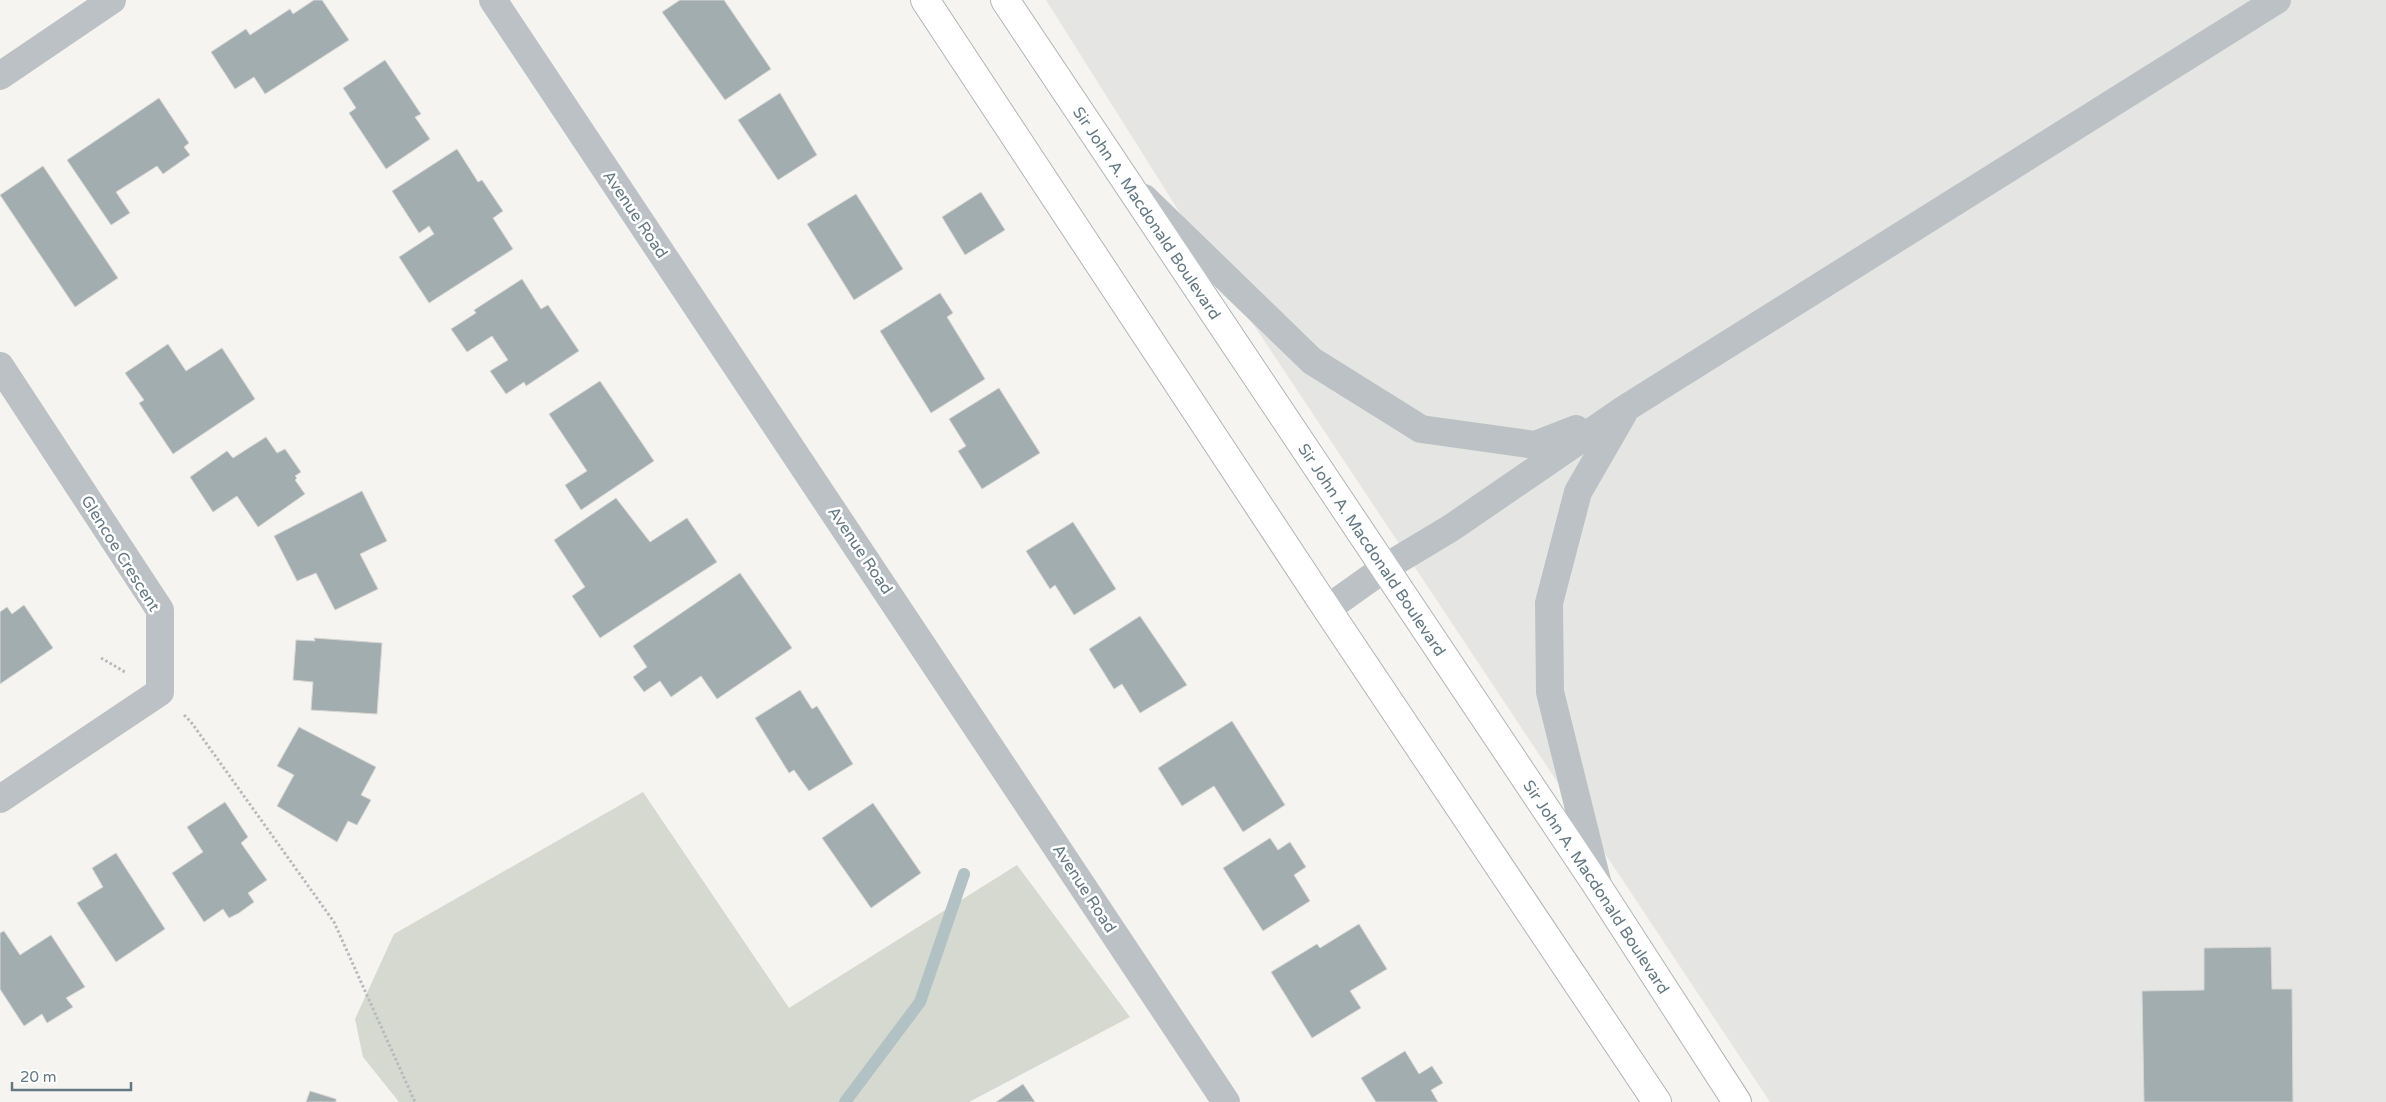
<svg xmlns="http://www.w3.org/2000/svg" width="2386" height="1102" viewBox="0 0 2386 1102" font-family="'Varela Round',sans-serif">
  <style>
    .built { fill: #e5e6e4 }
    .green { fill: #d5d9d0 }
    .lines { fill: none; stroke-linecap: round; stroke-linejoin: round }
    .stream { stroke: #b2c2c4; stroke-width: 12 }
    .building { fill: #a2adb0; stroke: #d6d5d3 }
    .major-casing { stroke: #afb5b8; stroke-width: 30 }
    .path { stroke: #b7bbbd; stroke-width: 3; stroke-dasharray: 2.5 2.5; stroke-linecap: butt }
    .minor { stroke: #bbc1c4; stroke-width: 28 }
    .major { stroke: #fff; stroke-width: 28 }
    .labels { text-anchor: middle; stroke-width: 5; stroke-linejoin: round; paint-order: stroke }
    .street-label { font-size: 16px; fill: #637882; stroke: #fff }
  </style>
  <rect width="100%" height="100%" fill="#f5f4f0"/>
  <!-- built -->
  <polygon class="built" points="1046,0 2386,0 2386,1102 1770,1102 1190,229"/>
  <!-- green -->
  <polygon class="green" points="643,792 789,1008 1017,865 1130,1017 969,1102 399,1102 363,1057 355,1019 394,934"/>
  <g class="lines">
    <!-- stream -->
    <polyline class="stream" points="845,1102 920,1002 964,874"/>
  </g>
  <!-- building -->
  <g class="building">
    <polygon points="314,0 322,0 349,40 265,94 254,77 235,89 211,52 246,29 250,35 290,9 293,14"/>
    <polygon points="680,0 724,0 771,69 725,100 662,12"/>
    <polygon points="385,60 421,114 415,117 430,139 386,169 349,113 356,108 343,88"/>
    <polygon points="780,93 817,155 778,180 738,120"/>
    <polygon points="159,98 189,143 184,147 190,155 163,174 157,166 116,192 130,213 111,225 67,160"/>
    <polygon points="457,149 478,182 482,180 503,211 493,218 513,249 429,303 399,257 434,234 429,226 419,233 392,191"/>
    <polygon points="43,166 118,278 75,307 0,195"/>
    <polygon points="981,192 1005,230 965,255 942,217"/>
    <polygon points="856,194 903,269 854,300 807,224"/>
    <polygon points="522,279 541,309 548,305 579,351 526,386 524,382 506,394 490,371 508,360 492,336 467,352 451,329 476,313 474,310"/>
    <polygon points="940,293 953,313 947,317 985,379 931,413 880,331"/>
    <polygon points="168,344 186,371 222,348 255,399 173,454 139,403 144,400 125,373"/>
    <polygon points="600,381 654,461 581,510 565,485 587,471 549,414"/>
    <polygon points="999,388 1040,453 982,489 958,451 966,446 949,419"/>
    <polygon points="266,437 277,453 285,449 301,472 295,476 297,478 295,480 305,494 258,527 237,496 213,512 190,477 227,451 233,458"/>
    <polygon points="362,491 387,541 360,554 378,589 335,610 316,573 297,581 274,536"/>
    <polygon points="616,498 650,542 687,518 717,562 600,638 572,596 585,587 554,540"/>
    <polygon points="1073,522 1116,589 1074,615 1055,585 1050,589 1026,551"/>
    <polygon points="740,573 792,648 717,699 701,676 671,697 660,681 644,692 633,677 647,667 633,646"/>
    <polygon points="24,605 53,648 0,684 0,612 7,607 12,614"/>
    <polygon points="1140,616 1187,685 1140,713 1122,684 1114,689 1089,649"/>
    <polygon points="314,638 382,643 377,714 311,710 313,682 293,680 296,640 315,641"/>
    <polygon points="800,690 812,709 817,706 853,764 809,791 794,770 789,773 755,718"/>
    <polygon points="1232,721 1285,805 1243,832 1214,786 1182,806 1158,768"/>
    <polygon points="299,727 376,767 361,795 371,800 357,825 348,821 337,842 277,806 294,775 277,766"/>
    <polygon points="225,802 248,837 241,843 267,880 248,893 254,902 239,913 229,918 223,909 204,922 172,873 203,852 187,827"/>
    <polygon points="873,803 921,873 871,908 822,838"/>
    <polygon points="1270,838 1278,850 1290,842 1306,867 1294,875 1310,901 1263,931 1223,868"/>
    <polygon points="116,853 165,929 116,962 77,903 103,887 92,868"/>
    <polygon points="1359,924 1387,969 1350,991 1361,1008 1312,1038 1271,972 1317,944 1320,948"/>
    <polygon points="4,931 20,955 51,935 85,987 66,998 73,1007 47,1023 42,1014 24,1026 0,989 0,933"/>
    <polygon points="2271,947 2272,989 2292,989 2293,1102 2144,1102 2142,991 2204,990 2204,948"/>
    <polygon points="1405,1051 1419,1074 1432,1066 1443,1083 1431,1090 1438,1102 1376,1102 1361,1078"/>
    <polygon points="1023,1084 1035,1102 996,1102"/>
    <polygon points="310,1091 336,1099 336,1102 306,1102"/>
  </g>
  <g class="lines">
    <defs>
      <g id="major">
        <polyline points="925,0 1327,609 1657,1102"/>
        <path id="s1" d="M1005,0L1598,887L1737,1102"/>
      </g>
    </defs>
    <!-- major casing -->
    <use href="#major" class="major-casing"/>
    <!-- path -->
    <g class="path">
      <polyline points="101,658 125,672"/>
      <polyline points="184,715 191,722 334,922 415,1102"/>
    </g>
    <!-- minor -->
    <g class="minor">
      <polyline points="493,0 1226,1102"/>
      <polyline points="0,76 112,0"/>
      <polyline points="1144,198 1312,361 1421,429 1535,445 1576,429"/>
      <polyline points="0,366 160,610 160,692 0,799"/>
      <polyline points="1327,609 1386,567 1451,528 1626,408 2277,0"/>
      <polyline points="1598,885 1550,692 1549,603 1578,492 1623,414"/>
    </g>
    <!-- major -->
    <use href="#major" class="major"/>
  </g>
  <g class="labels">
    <!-- street labels -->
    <g class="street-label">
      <text dy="6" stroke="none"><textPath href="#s1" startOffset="256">Sir John A. Macdonald Boulevard</textPath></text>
      <text transform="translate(636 214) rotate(56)" y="6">Avenue Road</text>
      <text dy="6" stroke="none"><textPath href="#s1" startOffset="661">Sir John A. Macdonald Boulevard</textPath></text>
      <text transform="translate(861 550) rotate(56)" y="6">Avenue Road</text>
      <text transform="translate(121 553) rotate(58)" y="6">Glencoe Crescent</text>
      <text dy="6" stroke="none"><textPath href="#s1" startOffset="1066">Sir John A. Macdonald Boulevard</textPath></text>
      <text transform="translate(1085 888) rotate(57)" y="6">Avenue Road</text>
    </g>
  </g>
  <!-- scale -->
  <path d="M12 1082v8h119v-8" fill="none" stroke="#637882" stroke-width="2.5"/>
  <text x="20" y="1082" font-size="15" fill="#637882" stroke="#ffffff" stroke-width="4" paint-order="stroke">20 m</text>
</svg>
